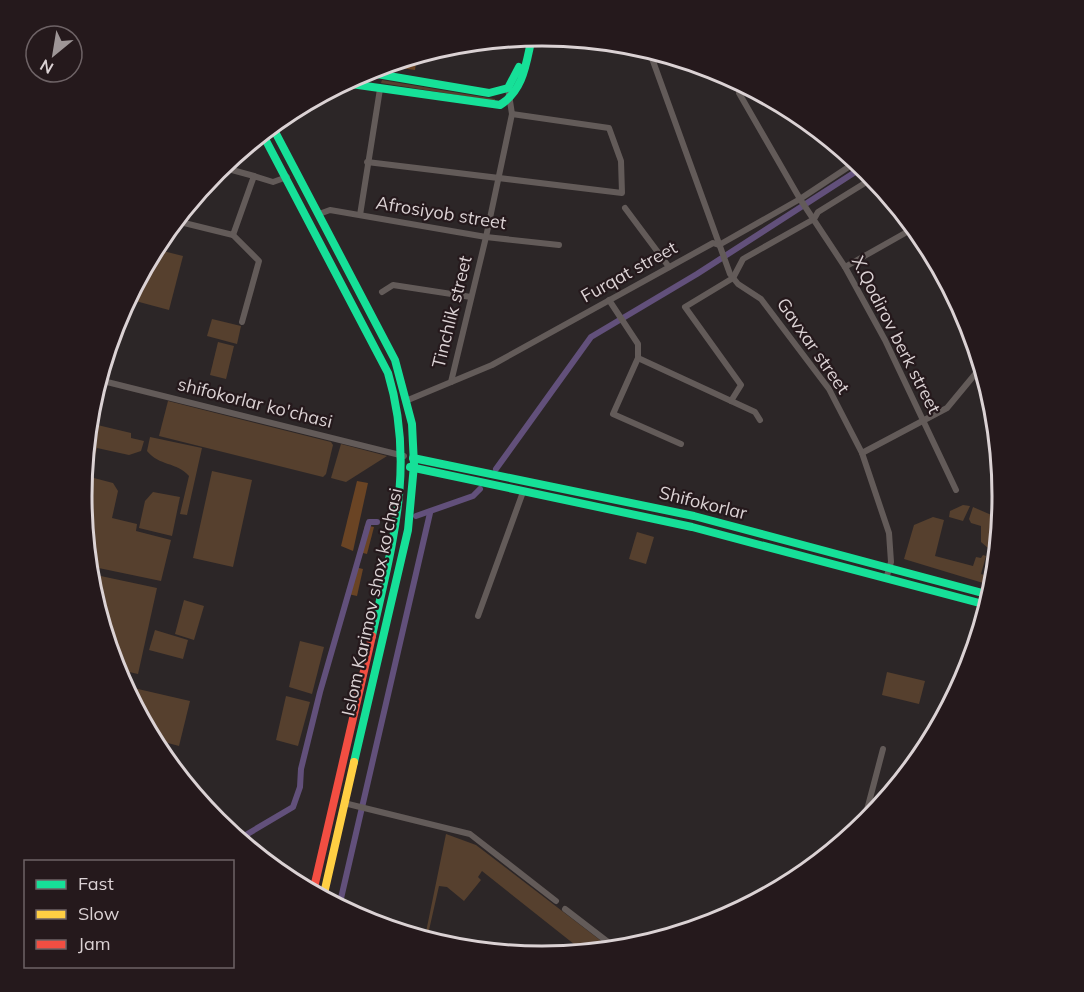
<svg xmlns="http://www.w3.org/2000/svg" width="1084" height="992" viewBox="0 0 1084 992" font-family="Mulish,sans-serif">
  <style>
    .green { fill: #56402e }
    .forest { fill: #6a4424 }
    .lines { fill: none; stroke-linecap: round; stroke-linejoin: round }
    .canal { stroke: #62507b; stroke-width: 6 }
    .street { stroke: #635b59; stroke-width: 6 }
    .fast { stroke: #16e098; stroke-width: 8 }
    .slow { stroke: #ffcf43; stroke-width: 8 }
    .jam { stroke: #f24e42; stroke-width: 8 }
    .labels { text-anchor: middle; stroke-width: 4.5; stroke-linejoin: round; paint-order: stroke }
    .street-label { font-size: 18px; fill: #dbd2d4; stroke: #25191c }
    .rim { fill: none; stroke: #dbd2d4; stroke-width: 3 }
  </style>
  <rect width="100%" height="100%" fill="#2c2627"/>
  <!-- green -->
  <g class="green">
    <polygon points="382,80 495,99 495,101 381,83"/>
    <polygon points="155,249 183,256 169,310 128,299"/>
    <polygon points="212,319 241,326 237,344 207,336"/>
    <polygon points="218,342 234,346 226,379 210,375"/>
    <polygon points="168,401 331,442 333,445 326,474 323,477 159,436"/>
    <polygon points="89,423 131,433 131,438 144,441 141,451 129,455 97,448 94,460 86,458"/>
    <path d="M150,437L202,448L187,515L180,514L189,476C177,462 159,466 147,451Z"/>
    <polygon points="341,444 387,456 346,482 331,478"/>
    <polygon points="86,460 93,462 90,477 113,483 118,491 112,518 137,524 136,531 171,540 161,581 89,566 85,529 89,530 90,526 85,524 82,496"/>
    <polygon points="212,471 252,480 233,567 193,558"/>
    <polygon points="153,492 180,497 172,536 139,528 145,501"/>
    <polygon points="963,505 970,506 963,521 949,517 950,511"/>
    <polygon points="973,507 996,517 988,548 981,542 981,526 971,523 969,519"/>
    <polygon points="933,517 944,520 935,556 973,566 976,557 981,558 983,555 986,556 981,574 984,575 988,559 991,560 995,547 991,546 1000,518 993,586 904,559 914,525"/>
    <polygon points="637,532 654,537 646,564 629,559"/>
    <polygon points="96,575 157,588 138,674 116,669 93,592"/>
    <polygon points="184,600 204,606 194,640 175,634"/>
    <polygon points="155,630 188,640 183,659 149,650"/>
    <polygon points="300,641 324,647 312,694 289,687"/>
    <polygon points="887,672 925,681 919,704 882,695"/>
    <polygon points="125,686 190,701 179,746 153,739"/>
    <polygon points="286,696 310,702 298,746 276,740"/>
    <polygon points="446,834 476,845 609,947 606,950 584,952 482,871 478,877 481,880 464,901 447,887 439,886 427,939 386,927 426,932"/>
  </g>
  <!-- forest -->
  <g class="forest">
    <polygon points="417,55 415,70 386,66 386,65"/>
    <polygon points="357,481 368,483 353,551 341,546"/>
    <polygon points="365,525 374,527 367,554 359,552"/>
    <polygon points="355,567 363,569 357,596 348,594"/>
  </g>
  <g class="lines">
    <!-- canal -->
    <g class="canal">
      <polyline points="496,469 591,337 697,274 863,167"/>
      <polyline points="416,516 473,496 480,489"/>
      <polyline points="239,839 293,807 300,787 301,769 320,692 369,522 377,522"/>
      <polyline points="339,907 430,513"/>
    </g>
    <!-- street -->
    <g class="street">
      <polyline points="649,50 730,274 738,284 761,299 829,389 862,453 889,533 891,562 886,579"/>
      <polyline points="751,89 739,93 800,199 845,267 885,340 956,490"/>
      <polyline points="367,162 622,193 621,161 609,128 512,114"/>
      <polyline points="221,167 254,176"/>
      <polyline points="625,208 669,267"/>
      <polyline points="319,214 330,210 486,237 559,245"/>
      <polyline points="360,215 380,89"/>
      <polyline points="176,221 233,235 254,176 273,182 287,177"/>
      <polyline points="233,235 259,261 242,322"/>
      <polyline points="845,267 914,228"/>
      <polyline points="382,292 393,285 471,297"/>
      <polyline points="609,300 638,344 638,358 613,414 681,444"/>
      <polyline points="638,358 755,412 760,420"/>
      <polyline points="99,380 404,456"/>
      <polyline points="451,382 486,237 512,114 508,88"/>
      <polyline points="408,400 492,365 713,243 719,245 800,199 856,162"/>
      <polyline points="731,401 741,385 685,307 733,278 743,259 814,219 818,212 873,178"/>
      <polyline points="862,453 947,408 981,367"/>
      <polyline points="478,616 523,492"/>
      <polyline points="344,803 470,834 556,901"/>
      <polyline points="863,825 883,749"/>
      <polyline points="565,909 617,949"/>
    </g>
    <!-- fast -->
    <g class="fast">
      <polyline points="365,72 489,93 508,88 519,67"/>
      <path d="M344,83L500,105C524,90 526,63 532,37"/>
      <polyline points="272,126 395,360 412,424 414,465 408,530 354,762"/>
      <path d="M262,133L388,373C416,466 392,544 372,636"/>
      <polyline points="413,458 694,516 990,595"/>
      <polyline points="410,467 692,527 987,605"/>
    </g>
    <!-- slow -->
    <polyline class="slow" points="323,898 354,762"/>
    <!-- jam -->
    <polyline class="jam" points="313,892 372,636"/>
  </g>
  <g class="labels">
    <!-- street labels -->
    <g class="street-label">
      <text transform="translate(441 213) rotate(9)" y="6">Afrosiyob street</text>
      <text transform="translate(629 272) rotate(-29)" y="6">Furqat street</text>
      <text transform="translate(452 312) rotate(-76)" y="6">Tinchlik street</text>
      <text transform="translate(896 335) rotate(63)" y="6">X.Qodirov berk street</text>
      <text transform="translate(813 346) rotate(55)" y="6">Gavxar street</text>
      <text transform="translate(255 403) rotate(14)" y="6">shifokorlar ko'chasi</text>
      <text transform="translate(703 503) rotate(14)" y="6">Shifokorlar</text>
      <text transform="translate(372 602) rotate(-78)" y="6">Islom Karimov shox ko'chasi</text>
    </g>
  </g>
  <!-- crop -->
  <path d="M0 0H1084V992H0ZM92 496a450 450 0 1 1 900 0a450 450 0 1 1-900 0Z" fill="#25191c" fill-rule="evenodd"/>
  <path class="rim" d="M92 496a450 450 0 1 1 900 0a450 450 0 1 1-900 0Z"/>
  <!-- legend -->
  <rect x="24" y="860" width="210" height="108" fill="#25191c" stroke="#6e6366" stroke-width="1.5"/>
  <rect x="36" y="880" width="30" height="9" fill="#16e098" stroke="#6e6366" stroke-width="1.5"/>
  <text x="78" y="890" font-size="18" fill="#dbd2d4">Fast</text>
  <rect x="36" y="910" width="30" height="9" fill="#ffcf43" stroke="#6e6366" stroke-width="1.5"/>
  <text x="78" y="920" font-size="18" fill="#dbd2d4">Slow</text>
  <rect x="36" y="940" width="30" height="9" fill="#f24e42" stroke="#6e6366" stroke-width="1.5"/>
  <text x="78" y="950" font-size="18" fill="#dbd2d4">Jam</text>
  <!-- north arrow -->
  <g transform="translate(54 54) rotate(210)"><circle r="28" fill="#25191c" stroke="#6e6366" stroke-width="1.5"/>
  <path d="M0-4.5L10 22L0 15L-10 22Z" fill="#9e9697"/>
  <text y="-9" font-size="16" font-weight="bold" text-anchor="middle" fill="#dbd2d4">N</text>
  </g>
</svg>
